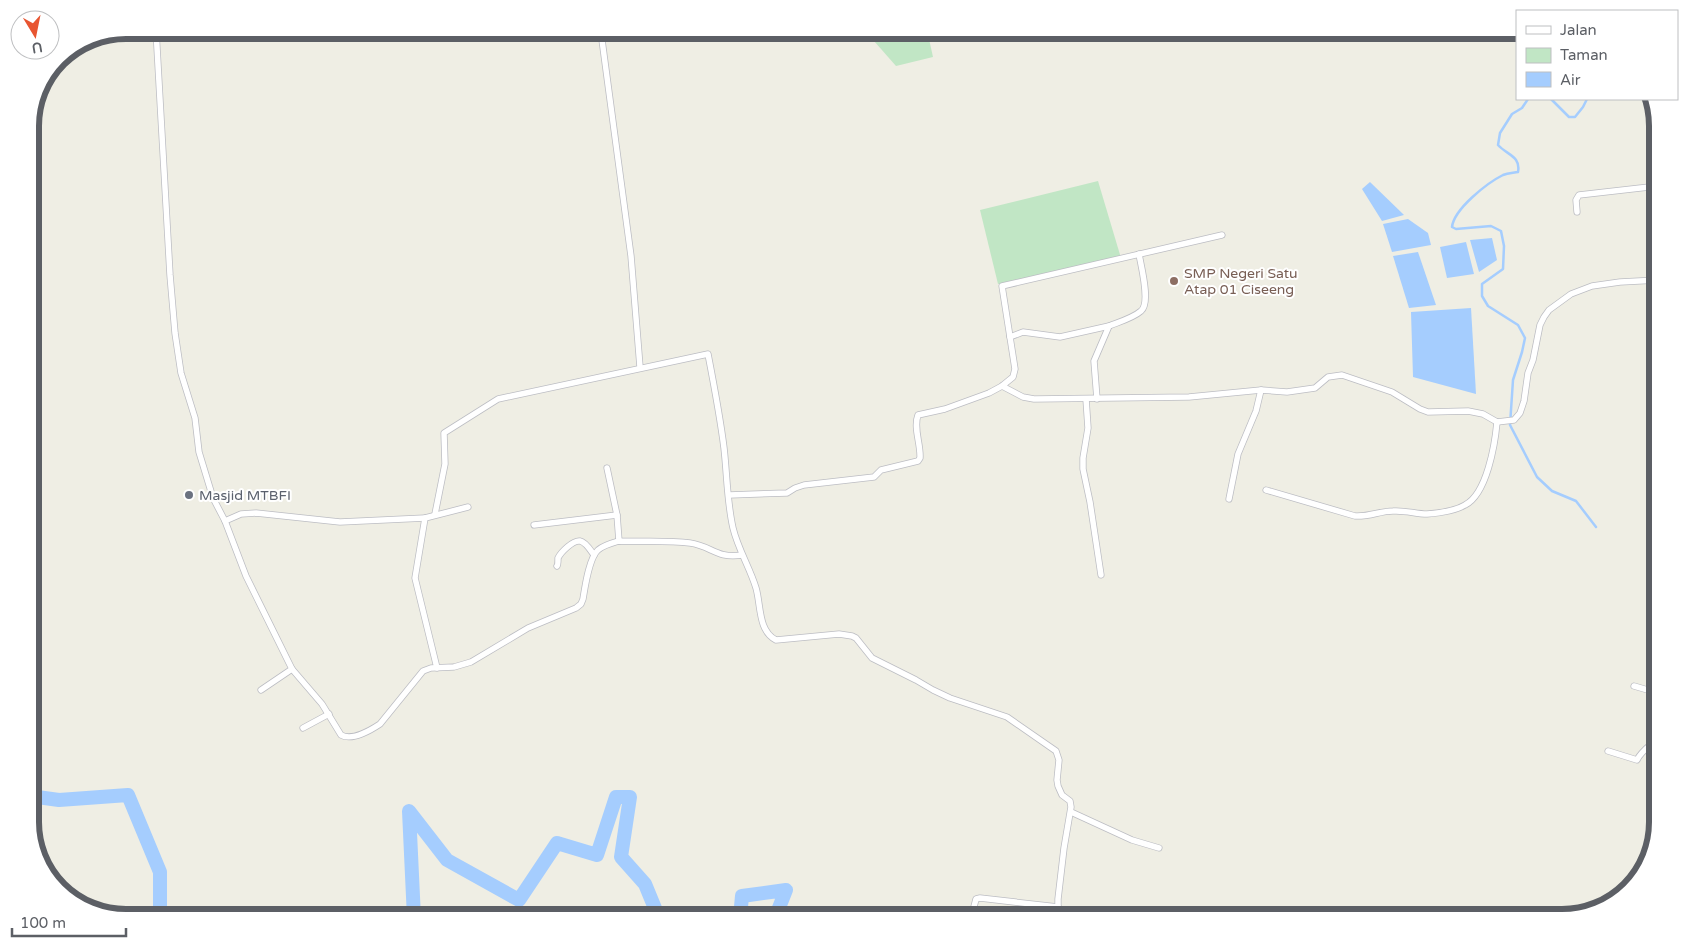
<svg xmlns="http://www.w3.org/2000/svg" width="1688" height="948" viewBox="0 0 1688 948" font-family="'Varela Round',sans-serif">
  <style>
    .green { fill: #c1e6c5 }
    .water { fill: #a5cdfe }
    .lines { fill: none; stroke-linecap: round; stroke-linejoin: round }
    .stream { stroke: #a5cdfe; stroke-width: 2.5 }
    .river { stroke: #a5cdfe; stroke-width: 14 }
    .street-casing { stroke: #bcbdc3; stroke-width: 7 }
    .street { stroke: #fff; stroke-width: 5.5 }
    .education-dot { fill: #8d6e63; stroke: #fff; stroke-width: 2 }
    .worship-dot { fill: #6b7280; stroke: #fff; stroke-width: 2 }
    .labels { text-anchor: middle; stroke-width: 4; stroke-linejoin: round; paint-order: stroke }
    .education-label { font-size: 14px; fill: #785e54; stroke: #fff; text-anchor: start }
    .worship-label { font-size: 14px; fill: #5b616d; stroke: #fff; text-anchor: start }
    .rim { fill: none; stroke: #5c5f65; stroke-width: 6 }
  </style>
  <rect width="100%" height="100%" fill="#efeee4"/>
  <!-- green -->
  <g class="green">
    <polygon points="877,30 927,30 933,57 896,66 874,41"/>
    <polygon points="1098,181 1121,258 998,284 980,210"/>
  </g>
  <!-- water -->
  <g class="water">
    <polygon points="1370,182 1404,215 1382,221 1362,189"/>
    <polygon points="1408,219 1428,233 1431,245 1392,252 1383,224"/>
    <polygon points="1492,238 1497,260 1479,272 1470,240"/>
    <polygon points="1466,242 1474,274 1447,278 1440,247"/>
    <polygon points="1418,252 1436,305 1409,308 1393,256"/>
    <polygon points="1471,308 1476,394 1413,377 1411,312"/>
  </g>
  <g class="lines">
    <!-- stream -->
    <g class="stream">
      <path d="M1528,99L1522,108L1512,114L1500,133L1498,145C1507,155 1521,156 1518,172C1513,173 1508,173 1503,175C1487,183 1454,209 1452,227L1456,229L1491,226L1501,231L1504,246L1503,269L1482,284V296L1488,306L1518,325L1525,338L1522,352L1513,380L1510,425L1537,477L1552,491L1576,501L1596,527"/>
      <polyline points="1551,99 1569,117 1575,117 1583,107 1587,99"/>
    </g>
    <!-- river -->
    <g class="river">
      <polyline points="30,796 59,800 128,795 160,872 160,918"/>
      <polyline points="414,918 409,811 447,860 519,900 557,843 597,855 616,797 630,797 621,857 645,884 659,918"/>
      <polyline points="740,918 742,896 786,890 775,918"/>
    </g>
    <defs>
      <g id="street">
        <polyline points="156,30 170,275 175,333 181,373 195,418 199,452 213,498 225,521 246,576 292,669 261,690"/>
        <polyline points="599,30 602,40 631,256 640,367"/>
        <polyline points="1577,212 1576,200 1579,195 1658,186"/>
        <polyline points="1010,337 1023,332 1060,337 1109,326"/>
        <polyline points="1002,386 1023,397 1034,399 1189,397 1261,390 1287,392 1315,388 1328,377 1342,375 1392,392 1420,409 1428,412 1468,411 1483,414 1497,422 1514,420 1520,413 1524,401 1528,373 1533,360 1540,325 1544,317 1549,310 1571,294 1592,286 1620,282 1658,280"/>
        <polyline points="1086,399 1088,428 1083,458 1083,469 1090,502 1101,575"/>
        <path d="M1097,399L1094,361L1109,326C1119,322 1133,318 1141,311C1151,303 1141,266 1139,254"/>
        <polyline points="607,468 617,515 619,541"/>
        <path d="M1266,490L1355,516C1369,517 1380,511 1393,511C1405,510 1416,514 1427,514C1439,513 1455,511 1465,505C1487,494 1495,444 1497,422"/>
        <path d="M729,495L787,493L795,488L804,485L874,477L881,470L918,461L920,458C921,444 913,428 918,415L945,409L989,393L1002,386L1013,377L1015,369L1002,286L1222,235"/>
        <polyline points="1229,499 1238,454 1256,411 1261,390"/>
        <path d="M435,514L445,464L444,433L498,399L708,354C714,385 720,416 724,448C727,474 727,502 733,528C738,549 750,568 756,588C761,605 758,631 776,640L839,634L852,636L856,638L872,658L916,680L933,690L950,698L1007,717L1056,751L1059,760L1057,780L1058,786L1062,795L1070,801L1071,807L1064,848L1058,899V907L1060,918"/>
        <polyline points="225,521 241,514 256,513 340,522 425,518"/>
        <polyline points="534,525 617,515"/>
        <path d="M557,566C558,565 558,560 558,558C561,552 573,540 580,541C586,542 591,551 594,555"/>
        <polyline points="437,668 415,578 425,518 468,507"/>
        <path d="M292,669L322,704L341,735C352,741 371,730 380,724L423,671L431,668L454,667L471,662L528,628L576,608L581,604L583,599C585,587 589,558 598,550C604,545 612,543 619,541C642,542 667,540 690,543C712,546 716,559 742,555"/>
        <polyline points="1634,686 1658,693"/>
        <polyline points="303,728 329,714"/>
        <path d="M1608,751L1637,760C1641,751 1651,745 1658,738"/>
        <polyline points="1071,812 1132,840 1159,848"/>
        <polyline points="971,918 976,899 980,898 1058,907"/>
      </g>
    </defs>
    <!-- street casing -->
    <use href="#street" class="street-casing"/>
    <!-- street -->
    <use href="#street" class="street"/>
  </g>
  <!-- markers -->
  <circle class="education-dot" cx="1174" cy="281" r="5"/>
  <circle class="worship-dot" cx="189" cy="495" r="5"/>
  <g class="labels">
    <!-- education labels -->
    <g class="education-label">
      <text x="1184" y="278">SMP Negeri Satu<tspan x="1184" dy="16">Atap 01 Ciseeng</tspan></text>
    </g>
    <!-- worship labels -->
    <g class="worship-label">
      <text x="199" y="500">Masjid MTBFI</text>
    </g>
  </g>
  <!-- crop -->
  <path d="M0 0H1688V948H0ZM126 39H1562A87 87 0 0 1 1649 126V822A87 87 0 0 1 1562 909H126A87 87 0 0 1 39 822V126A87 87 0 0 1 126 39Z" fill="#fff" fill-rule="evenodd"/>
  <path class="rim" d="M126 39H1562A87 87 0 0 1 1649 126V822A87 87 0 0 1 1562 909H126A87 87 0 0 1 39 822V126A87 87 0 0 1 126 39Z"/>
  <!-- legend -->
  <rect x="1516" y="10" width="162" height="90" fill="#ffffff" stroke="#bebfc1"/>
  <rect x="1526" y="26" width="25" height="8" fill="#ffffff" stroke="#bebfc1"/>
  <text x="1560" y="35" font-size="15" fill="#5c5f65">Jalan</text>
  <rect x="1526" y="48" width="25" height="15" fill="#c1e6c5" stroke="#bebfc1"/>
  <text x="1560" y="60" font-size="15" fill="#5c5f65">Taman</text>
  <rect x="1526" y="72" width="25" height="15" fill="#a5cdfe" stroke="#bebfc1"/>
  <text x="1560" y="85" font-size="15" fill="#5c5f65">Air</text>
  <!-- north arrow -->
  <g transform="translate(35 35) rotate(170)"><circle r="24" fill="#ffffff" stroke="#bebfc1"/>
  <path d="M0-4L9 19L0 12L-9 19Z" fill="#e85531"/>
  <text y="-8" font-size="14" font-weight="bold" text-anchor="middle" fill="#5c5f65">U</text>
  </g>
  <!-- scale -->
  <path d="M12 928v8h114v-8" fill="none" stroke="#5c5f65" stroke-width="2.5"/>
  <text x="20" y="928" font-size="15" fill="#5c5f65" stroke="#ffffff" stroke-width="4" paint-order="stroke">100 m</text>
</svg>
